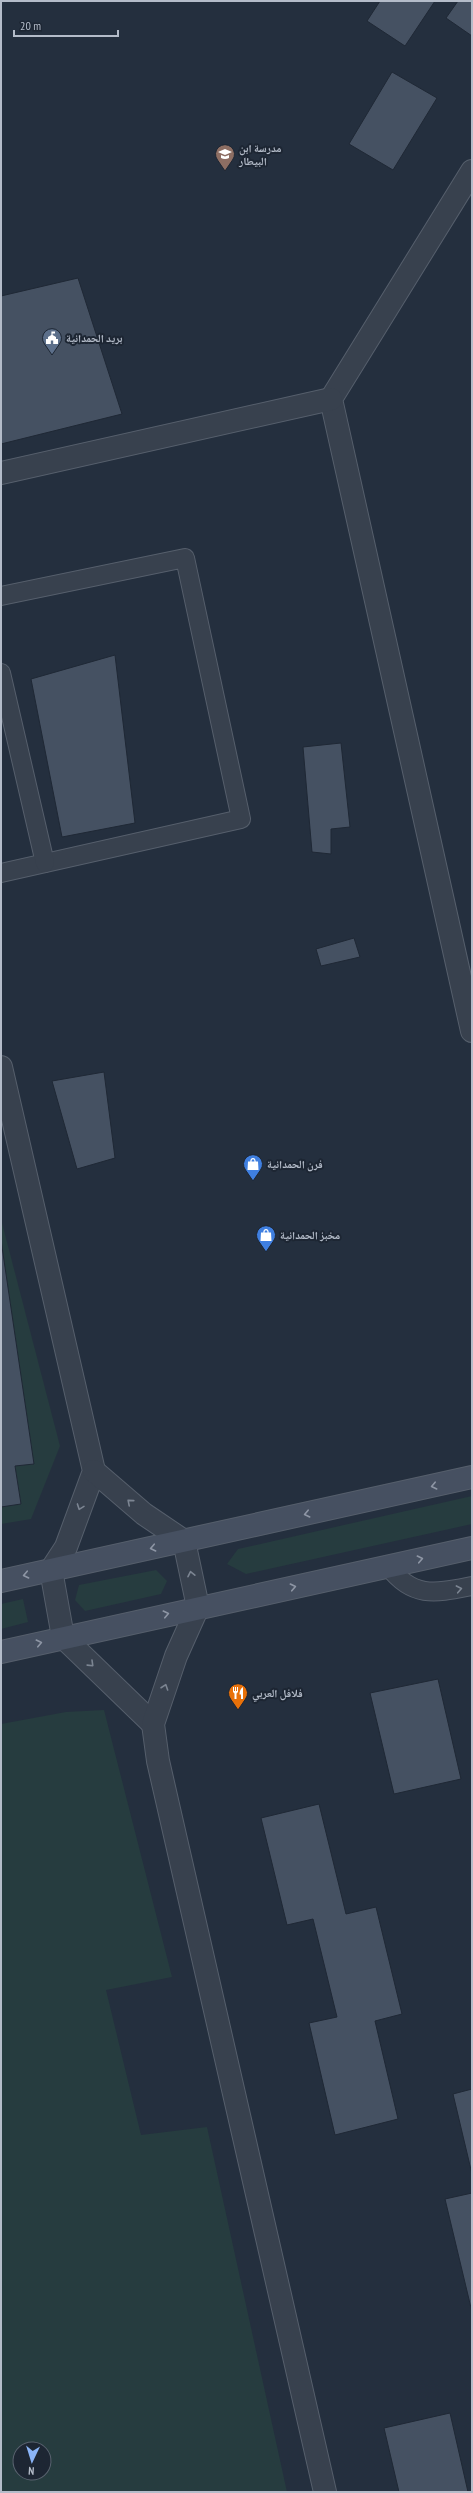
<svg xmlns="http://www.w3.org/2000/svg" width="473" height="2493" viewBox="0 0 473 2493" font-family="'PT Sans Narrow','Noto Naskh Arabic',sans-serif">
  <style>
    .green { fill: #263c3f; fill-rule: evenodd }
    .building { fill: #455162; stroke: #1f2835 }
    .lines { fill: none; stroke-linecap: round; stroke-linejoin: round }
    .service-casing { stroke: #565f6c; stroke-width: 20 }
    .minor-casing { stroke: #565f6c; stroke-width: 24 }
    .secondary-casing { stroke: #565f6c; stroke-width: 24 }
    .service { stroke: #38414e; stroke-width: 18 }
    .minor { stroke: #38414e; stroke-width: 22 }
    .secondary { stroke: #465061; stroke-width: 22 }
    .oneway { stroke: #8e96a5 }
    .oneway2 { stroke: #7c8592 }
    .labels { text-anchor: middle; stroke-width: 4; stroke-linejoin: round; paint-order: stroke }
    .poi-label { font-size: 11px; font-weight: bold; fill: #b4bcc9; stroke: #1d2633; text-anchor: start }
  </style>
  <rect width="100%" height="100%" fill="#242f3e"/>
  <!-- green -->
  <g class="green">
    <polygon points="1,1219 60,1446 31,1519 1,1524"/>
    <polygon points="472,1496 472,1524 246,1574 227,1564 238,1549"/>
    <polygon points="156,1570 167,1581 161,1594 85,1611 75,1600 79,1585"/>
    <polygon points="23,1599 28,1622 1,1629 1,1604"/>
    <path d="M104,1710L172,1977L106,1990L141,2135L207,2127L287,2492H1V1724L66,1712ZM20,2449H44V2473H20Z"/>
  </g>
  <!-- building -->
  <g class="building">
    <polygon points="380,1 435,1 405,46 367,21"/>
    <polygon points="458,1 472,1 472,36 446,18"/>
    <polygon points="392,72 437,98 393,170 349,144"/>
    <polygon points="78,278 122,414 1,444 1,296"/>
    <polygon points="115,655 135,823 62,837 31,679"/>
    <polygon points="341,743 350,827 331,829 331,854 312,852 303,747"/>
    <polygon points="354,938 360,957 321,966 316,949"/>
    <polygon points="104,1072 115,1158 77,1169 52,1081"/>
    <polygon points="1,1240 34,1464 15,1466 21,1504 1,1507"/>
    <polygon points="438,1679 461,1779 394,1794 370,1693"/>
    <polygon points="319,1804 346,1914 376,1907 402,2014 375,2021 398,2119 335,2135 309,2023 337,2017 313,1919 287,1925 261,1818"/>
    <polygon points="472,2089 472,2174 453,2094"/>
    <polygon points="472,2193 472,2312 445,2199"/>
    <polygon points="450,2413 468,2492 399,2492 384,2428"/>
  </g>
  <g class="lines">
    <defs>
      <g id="service">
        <polyline points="1,596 185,558 241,819 1,873"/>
        <polyline points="1,673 45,863"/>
        <path d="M388,1566C413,1599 436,1593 472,1586"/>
      </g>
      <g id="minor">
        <polyline points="472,171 331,399 472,1031"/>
        <polyline points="1,473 331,399"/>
        <polyline points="1,1067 94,1471 66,1547 51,1570 63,1637 153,1724"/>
        <polyline points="94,1471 144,1514 184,1541 198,1607 176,1656 153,1724 158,1761 325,2492"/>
      </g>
      <g id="secondary">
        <polyline points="1,1581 472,1477"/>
        <polyline points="1,1652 472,1548"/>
      </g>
    </defs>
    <!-- service casing -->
    <use href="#service" class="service-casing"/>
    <!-- minor casing -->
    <use href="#minor" class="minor-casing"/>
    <!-- secondary casing -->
    <use href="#secondary" class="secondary-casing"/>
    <!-- service -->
    <use href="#service" class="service"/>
    <!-- minor -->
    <use href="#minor" class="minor"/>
    <!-- secondary -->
    <use href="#secondary" class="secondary"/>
  </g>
  <!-- one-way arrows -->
  <defs><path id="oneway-chevron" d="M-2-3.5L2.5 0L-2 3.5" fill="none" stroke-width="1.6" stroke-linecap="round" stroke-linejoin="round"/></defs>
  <g class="oneway">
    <use href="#oneway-chevron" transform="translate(434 1486) rotate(167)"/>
    <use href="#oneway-chevron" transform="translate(307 1514) rotate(167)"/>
    <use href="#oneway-chevron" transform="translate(153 1548) rotate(168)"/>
    <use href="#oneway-chevron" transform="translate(420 1559) rotate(-12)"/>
    <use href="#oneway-chevron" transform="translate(26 1575) rotate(168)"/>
    <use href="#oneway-chevron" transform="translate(293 1587) rotate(-12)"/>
    <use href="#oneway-chevron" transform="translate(166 1614) rotate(-13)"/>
    <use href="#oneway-chevron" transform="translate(39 1643) rotate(-13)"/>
  </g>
  <g class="oneway2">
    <use href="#oneway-chevron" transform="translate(130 1502) rotate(-139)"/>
    <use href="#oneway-chevron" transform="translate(80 1507) rotate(110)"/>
    <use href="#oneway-chevron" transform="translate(191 1574) rotate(-102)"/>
    <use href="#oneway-chevron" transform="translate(459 1589) rotate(-11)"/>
    <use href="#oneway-chevron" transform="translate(91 1664) rotate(44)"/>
    <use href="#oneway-chevron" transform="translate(165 1687) rotate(-71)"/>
  </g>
  <!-- icons -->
  <defs>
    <symbol id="school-pin" viewBox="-11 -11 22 30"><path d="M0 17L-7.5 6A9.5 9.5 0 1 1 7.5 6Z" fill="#8d6e63" stroke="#1d2633"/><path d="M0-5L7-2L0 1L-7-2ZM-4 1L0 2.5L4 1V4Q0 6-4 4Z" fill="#fff"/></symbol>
    <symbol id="civic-pin" viewBox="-11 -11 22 30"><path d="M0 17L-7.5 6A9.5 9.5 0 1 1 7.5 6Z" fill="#5c6f8a" stroke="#1d2633"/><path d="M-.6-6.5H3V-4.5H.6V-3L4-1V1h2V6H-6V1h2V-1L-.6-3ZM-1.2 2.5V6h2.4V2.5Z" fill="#fff"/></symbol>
    <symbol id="shop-pin" viewBox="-11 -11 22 30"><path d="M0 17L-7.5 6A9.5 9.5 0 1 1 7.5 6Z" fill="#3f7fe0" stroke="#1d2633"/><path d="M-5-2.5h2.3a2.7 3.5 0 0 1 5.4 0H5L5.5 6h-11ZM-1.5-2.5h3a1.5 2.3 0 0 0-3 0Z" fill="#fff"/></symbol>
    <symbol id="restaurant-pin" viewBox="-11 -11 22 30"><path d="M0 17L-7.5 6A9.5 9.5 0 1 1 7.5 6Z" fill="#e8710a" stroke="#1d2633"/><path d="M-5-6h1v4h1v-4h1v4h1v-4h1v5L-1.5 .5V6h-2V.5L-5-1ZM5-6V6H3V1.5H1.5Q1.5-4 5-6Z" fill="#fff"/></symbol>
  </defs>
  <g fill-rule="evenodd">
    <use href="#school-pin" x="214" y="143" width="22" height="30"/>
    <use href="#civic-pin" x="41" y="327" width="22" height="30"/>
    <use href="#shop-pin" x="242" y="1153" width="22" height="30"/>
    <use href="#shop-pin" x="255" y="1224" width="22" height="30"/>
    <use href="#restaurant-pin" x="227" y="1682" width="22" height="30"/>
  </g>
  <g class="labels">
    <!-- poi labels -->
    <g class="poi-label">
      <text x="239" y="152">مدرسة ابن<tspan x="239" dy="13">البيطار</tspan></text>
      <text x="66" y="342">بريد الحمدانية</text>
      <text x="267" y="1168">فرن الحمدانية</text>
      <text x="280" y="1239">مخبز الحمدانية</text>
      <text x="252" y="1697">فلافل العربي</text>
    </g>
  </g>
  <!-- border -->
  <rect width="473" height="2493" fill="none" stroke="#b4bcc9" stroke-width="4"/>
  <!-- north arrow -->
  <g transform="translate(32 2461) rotate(184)"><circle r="19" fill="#1d2633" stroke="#59626f"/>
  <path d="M0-3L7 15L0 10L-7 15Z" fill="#8ab4f8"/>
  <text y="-6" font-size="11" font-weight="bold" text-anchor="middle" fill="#b4bcc9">N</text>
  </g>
  <!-- scale -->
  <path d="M14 30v6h104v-6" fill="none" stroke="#b4bcc9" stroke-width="2"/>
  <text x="20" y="30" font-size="12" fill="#b4bcc9" stroke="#1d2633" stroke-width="3" paint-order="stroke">20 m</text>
</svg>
